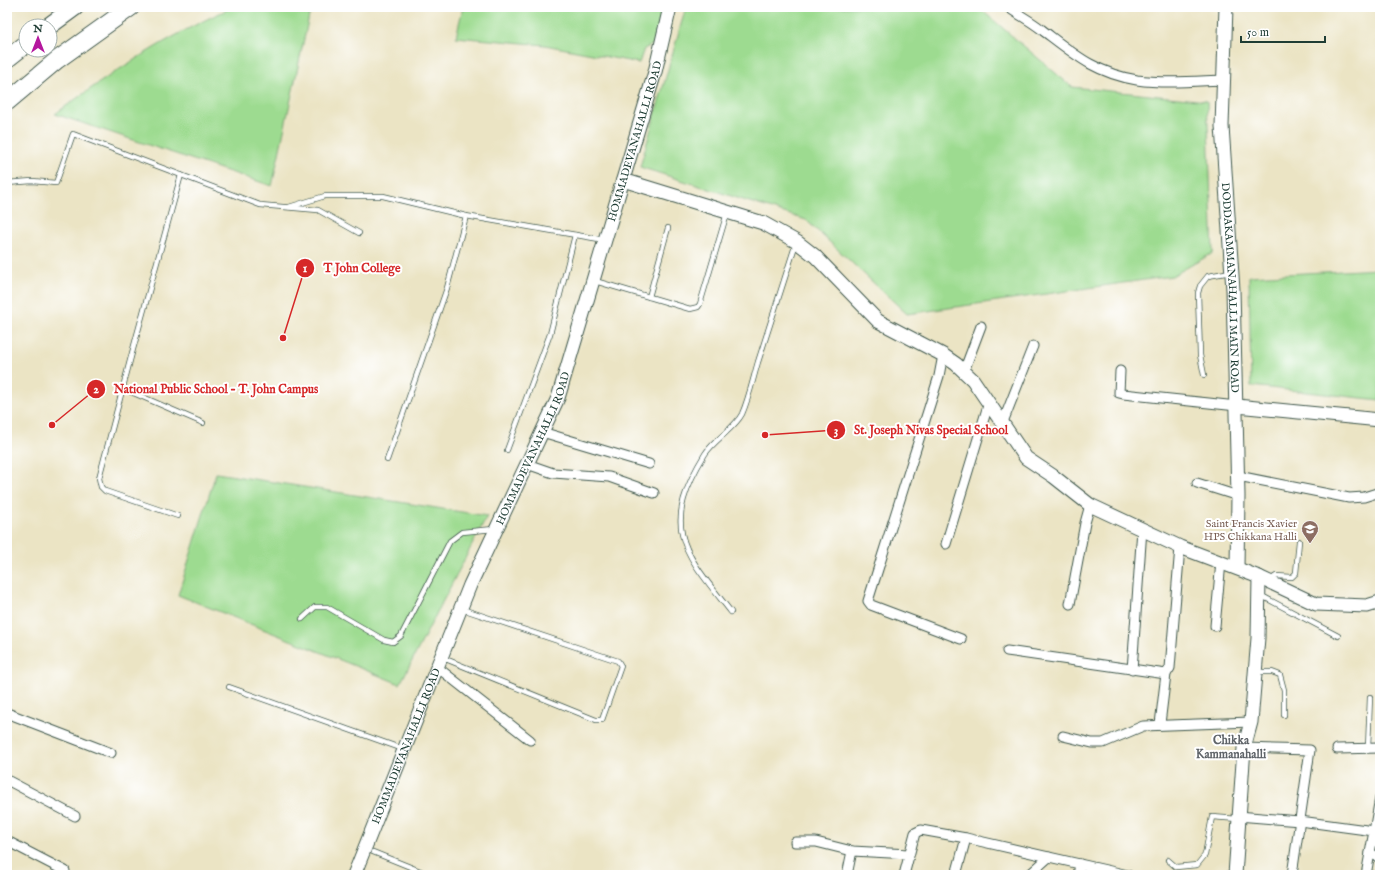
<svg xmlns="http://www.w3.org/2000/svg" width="1387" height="882" viewBox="0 0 1387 882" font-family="'IM FELL English',serif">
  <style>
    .green { fill: #9ddb90; stroke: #5e8c62 }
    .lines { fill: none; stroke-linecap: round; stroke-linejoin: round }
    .lane-casing { stroke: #3e564a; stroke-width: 6 }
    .street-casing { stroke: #3e564a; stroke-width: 11 }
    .secondary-casing { stroke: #3e564a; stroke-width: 15 }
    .highway-casing { stroke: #3e564a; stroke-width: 19 }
    .lane { stroke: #fff; stroke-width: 4.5 }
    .street { stroke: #fff; stroke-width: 9 }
    .secondary { stroke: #fff; stroke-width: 13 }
    .highway { stroke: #fff; stroke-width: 17 }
    .labels { text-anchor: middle; stroke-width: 4; stroke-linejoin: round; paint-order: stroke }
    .street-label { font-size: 11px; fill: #1f3d34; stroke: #fff }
    .education-label { font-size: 11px; fill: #785e54; stroke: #fff; text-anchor: end }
    .neighbourhood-label { font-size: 12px; font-weight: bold; fill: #5f6469; stroke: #fff }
    .leader { fill: none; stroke: #d62828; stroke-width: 1.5 }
    .callout-dot { fill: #d62828; stroke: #fff; stroke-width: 1.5 }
    .mark-label { font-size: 12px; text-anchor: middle; font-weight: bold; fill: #fff }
    .callout-label { font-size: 12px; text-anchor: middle; font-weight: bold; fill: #d62828; stroke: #fff; stroke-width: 4; stroke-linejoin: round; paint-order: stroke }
  </style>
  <rect width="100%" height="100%" fill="#fff"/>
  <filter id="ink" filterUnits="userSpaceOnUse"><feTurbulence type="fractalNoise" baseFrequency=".025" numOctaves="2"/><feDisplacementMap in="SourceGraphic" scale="8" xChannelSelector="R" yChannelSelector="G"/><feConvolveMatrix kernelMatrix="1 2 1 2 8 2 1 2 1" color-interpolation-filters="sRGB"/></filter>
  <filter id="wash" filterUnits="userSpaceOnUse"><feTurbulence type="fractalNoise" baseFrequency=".012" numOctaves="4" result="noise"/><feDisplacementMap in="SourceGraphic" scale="16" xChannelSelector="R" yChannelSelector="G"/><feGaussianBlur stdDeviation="0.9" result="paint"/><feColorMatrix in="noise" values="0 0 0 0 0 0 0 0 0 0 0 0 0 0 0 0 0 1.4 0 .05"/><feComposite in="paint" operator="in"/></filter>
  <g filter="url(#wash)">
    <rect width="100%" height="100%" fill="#ebe4c4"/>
    <!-- green -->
    <g class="green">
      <path d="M233,7H311L272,186L55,114C111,73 169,35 233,7Z"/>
      <polygon points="463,7 666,7 658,42 644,49 639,63 545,45 456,37"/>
      <polygon points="686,7 978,7 1072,87 1207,101 1213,253 1172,276 907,314 806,220 640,167"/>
      <polygon points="1380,269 1380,400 1251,386 1249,276"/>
      <polygon points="216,473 487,516 400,684 178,595"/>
    </g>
  </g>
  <g filter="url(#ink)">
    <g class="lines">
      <defs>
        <g id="lane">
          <polyline points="7,183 32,181 56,183 73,134 260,205 318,210 359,233"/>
          <polyline points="289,207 325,196 383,196 466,216 447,288 387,460"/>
          <polyline points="466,216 605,240"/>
          <polyline points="595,281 690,309 698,307 700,304 727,213"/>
          <polyline points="649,297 668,228"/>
          <polyline points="1204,375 1200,355 1198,293 1200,286 1208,276 1231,272"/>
          <polyline points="122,388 203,423"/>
          <polyline points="507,450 550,334 575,235"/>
          <polyline points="178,516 105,491 101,487 99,478 132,353 181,175"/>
          <polyline points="1270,580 1276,576 1292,577 1296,573 1299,541"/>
          <polyline points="1260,595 1338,636"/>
          <path d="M731,612C684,552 659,529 705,454C714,440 735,428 742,414C749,398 753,379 758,362C771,322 783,283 796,243"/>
          <polyline points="302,619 315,607 327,607 384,640 393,642 401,636 450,541 462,532 494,529"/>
          <polyline points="443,658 596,720 602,720 621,666 618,661 462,609"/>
          <polyline points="1257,672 1272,672 1280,675 1284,690 1284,715"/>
          <polyline points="229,687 403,749"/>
          <polyline points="1368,748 1370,697"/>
          <polyline points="373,852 430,875"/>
          <polyline points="1168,860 1176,867 1197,865 1205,855 1212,817 1238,819"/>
        </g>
        <g id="street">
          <path d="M1008,7C1019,15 1031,21 1041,29C1074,54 1095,73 1137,80C1165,84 1196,81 1223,80"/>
          <polyline points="943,355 939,376 868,601 871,605 961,639"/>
          <polyline points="964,371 981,326"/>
          <polyline points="1120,371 1119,393 1123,394 1237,406"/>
          <polyline points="1003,422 1033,346"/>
          <polyline points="542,432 649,464"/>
          <polyline points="527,464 553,473 609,477 654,493"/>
          <polyline points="1238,476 1349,498 1364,497 1380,492"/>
          <polyline points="1197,483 1238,496"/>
          <polyline points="946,544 989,402"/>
          <polyline points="1070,604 1085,523 1090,505"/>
          <polyline points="1215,626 1221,562"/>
          <polyline points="1007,651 1166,674 1170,668 1180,547"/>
          <polyline points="437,667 530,740"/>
          <polyline points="1132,670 1142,529"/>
          <polyline points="7,713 111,753"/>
          <polyline points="1160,724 1166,674"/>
          <polyline points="1063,736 1092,743 1103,743 1143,726 1251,722"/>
          <polyline points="1244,748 1310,750 1292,875"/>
          <polyline points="1337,749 1380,748"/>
          <polyline points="7,780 75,816"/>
          <polyline points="1238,816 1300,821 1374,831"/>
          <polyline points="7,841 65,871"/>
          <polyline points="795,842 816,842 852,851 909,854"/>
          <polyline points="1370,853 1380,858"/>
          <polyline points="847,875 852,851"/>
          <polyline points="904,875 915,833 921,830 966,838 1128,875"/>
          <polyline points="956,875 966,838"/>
          <polyline points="1029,875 1049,857"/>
          <polyline points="1078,875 1080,864"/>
          <polyline points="1366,875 1380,798"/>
        </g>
        <g id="secondary">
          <path id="s1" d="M1226,7L1222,126L1233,290L1238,496L1237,568"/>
          <polyline points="623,180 763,223 797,242 815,256 878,321 943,355 956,364 973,380 1026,458 1053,476 1090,505 1180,547 1259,577 1316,604 1367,606 1380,602"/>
          <polyline points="1237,406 1380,420"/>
          <path id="s2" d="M354,875L470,585L558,398L655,72L670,7"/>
          <polyline points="1235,875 1244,748 1251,722 1258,638 1259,577"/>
        </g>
        <g id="highway">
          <polyline points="49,26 75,7"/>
          <polyline points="7,59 26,44"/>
          <polyline points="7,102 57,60 131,7"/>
        </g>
      </defs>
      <!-- lane casing -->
      <use href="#lane" class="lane-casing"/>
      <!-- street casing -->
      <use href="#street" class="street-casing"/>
      <!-- secondary casing -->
      <use href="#secondary" class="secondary-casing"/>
      <!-- highway casing -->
      <use href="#highway" class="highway-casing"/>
      <!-- lane -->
      <use href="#lane" class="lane"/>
      <!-- street -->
      <use href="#street" class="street"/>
      <!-- secondary -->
      <use href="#secondary" class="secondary"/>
      <!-- highway -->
      <use href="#highway" class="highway"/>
    </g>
  </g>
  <!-- icons -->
  <defs>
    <symbol id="school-pin" viewBox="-11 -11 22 30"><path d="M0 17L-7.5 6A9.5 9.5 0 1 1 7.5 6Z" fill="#8d6e63" stroke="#fff"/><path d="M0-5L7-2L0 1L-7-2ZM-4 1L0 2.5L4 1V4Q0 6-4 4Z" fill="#fff"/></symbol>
  </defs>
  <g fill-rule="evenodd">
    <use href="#school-pin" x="1300" y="519" width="20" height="27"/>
  </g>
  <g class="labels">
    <!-- street labels -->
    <g class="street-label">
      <text dy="4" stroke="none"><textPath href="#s2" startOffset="787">HOMMADEVANAHALLI ROAD</textPath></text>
      <text dy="4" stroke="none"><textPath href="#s1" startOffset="281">DODDAKAMMANAHALLI MAIN ROAD</textPath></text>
      <text dy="4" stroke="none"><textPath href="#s2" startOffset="463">HOMMADEVANAHALLI ROAD</textPath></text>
      <text dy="4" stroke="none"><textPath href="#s2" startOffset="139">HOMMADEVANAHALLI ROAD</textPath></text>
    </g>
    <!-- education labels -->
    <g class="education-label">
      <text x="1297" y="527">Saint Francis Xavier<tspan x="1297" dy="13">HPS Chikkana Halli</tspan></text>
    </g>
    <!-- neighbourhood labels -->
    <g class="neighbourhood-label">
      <text x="1231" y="744">Chikka<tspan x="1231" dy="14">Kammanahalli</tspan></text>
    </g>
  </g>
  <!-- callouts -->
  <path class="leader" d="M283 338L305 268M52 425L96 389M765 435L836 430"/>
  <g class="callout-dot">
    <circle cx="283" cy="338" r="4"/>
    <circle cx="52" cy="425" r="4"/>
    <circle cx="765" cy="435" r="4"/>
    <circle cx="305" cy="268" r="10"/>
    <circle cx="96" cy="389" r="10"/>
    <circle cx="836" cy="430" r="10"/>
  </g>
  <g class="mark-label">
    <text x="305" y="272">1</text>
    <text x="96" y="393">2</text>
    <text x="836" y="434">3</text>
  </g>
  <g class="callout-label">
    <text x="362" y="272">T John College</text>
    <text x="216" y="393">National Public School - T. John Campus</text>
    <text x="931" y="434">St. Joseph Nivas Special School</text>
  </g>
  <!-- margin -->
  <rect width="1387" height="882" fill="none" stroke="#fff" stroke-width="24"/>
  <!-- north arrow -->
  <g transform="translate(38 38)"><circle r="19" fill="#ffffff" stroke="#a5b1ae"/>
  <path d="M0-3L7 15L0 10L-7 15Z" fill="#b5179e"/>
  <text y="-6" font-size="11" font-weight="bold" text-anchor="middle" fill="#1f3d34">N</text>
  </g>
  <!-- scale -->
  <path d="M1241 36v6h84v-6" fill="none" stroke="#1f3d34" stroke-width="2"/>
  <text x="1247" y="36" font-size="12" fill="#1f3d34" stroke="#ffffff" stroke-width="3" paint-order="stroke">50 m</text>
</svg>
